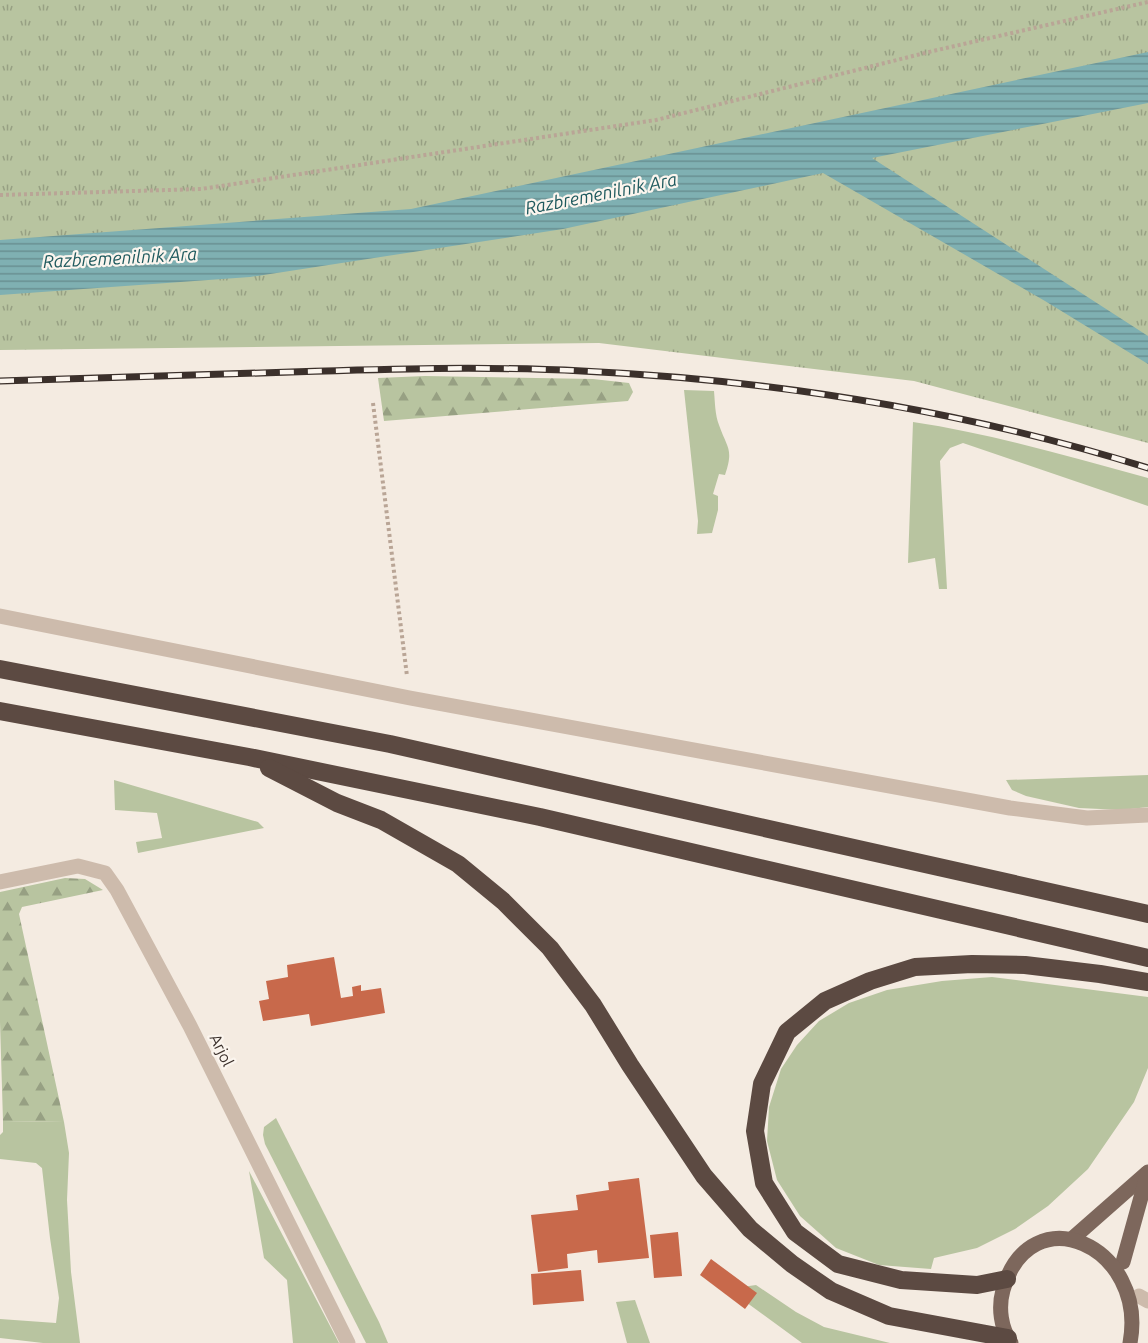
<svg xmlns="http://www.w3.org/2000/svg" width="1148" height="1343" viewBox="0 0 1148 1343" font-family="Ubuntu,sans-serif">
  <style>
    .green { fill: #b8c4a0 }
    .forest { fill: url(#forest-firs) }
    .park { fill: url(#park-tufts) }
    .water { fill: url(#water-rules) }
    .building { fill: #c8694b }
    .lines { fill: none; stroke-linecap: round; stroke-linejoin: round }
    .path { stroke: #b9a596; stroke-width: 4; stroke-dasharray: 3 3; stroke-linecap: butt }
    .minor { stroke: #cdbbac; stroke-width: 15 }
    .major { stroke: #7d675c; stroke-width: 15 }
    .highway { stroke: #5c4a42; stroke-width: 18 }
    .rail-casing { stroke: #3b302b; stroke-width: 7 }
    .rail { stroke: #fbf5ee; stroke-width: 4.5; stroke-dasharray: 14; stroke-linecap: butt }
    .labels { text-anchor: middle; stroke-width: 4.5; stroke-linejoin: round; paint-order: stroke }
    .street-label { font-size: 16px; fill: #3b302b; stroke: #fbf5ee }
    .water-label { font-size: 18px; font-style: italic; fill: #1f5a5e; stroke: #fbf5ee }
  </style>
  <defs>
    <pattern id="forest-firs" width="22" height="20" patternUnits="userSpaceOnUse" patternTransform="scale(1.5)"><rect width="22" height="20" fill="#b8c4a0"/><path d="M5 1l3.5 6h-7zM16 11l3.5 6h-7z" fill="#97a083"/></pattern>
    <pattern id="park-tufts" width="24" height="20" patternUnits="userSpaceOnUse" patternTransform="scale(1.5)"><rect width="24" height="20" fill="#b8c4a0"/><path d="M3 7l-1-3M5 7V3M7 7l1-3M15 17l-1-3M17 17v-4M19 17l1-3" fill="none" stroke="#97a083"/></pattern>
    <pattern id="water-rules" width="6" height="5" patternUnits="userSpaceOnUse" patternTransform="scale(1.5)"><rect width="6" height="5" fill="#7fb0b2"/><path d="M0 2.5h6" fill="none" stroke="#699091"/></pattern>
  </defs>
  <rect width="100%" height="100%" fill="#f4ebe1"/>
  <!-- green -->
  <g class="green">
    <path d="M684,390L714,391C715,402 715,415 719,425C727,448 734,449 725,475L719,474L713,494L718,496V510L712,533L697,534L698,521Z"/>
    <path d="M913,422C993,434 1071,457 1148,478V506L963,443L950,448L940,461L947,589H939L935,558L908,563Z"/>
    <polygon points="1148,775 1148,807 1122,810 1079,808 1026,796 1012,790 1006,780"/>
    <polygon points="114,780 258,822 264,828 138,853 136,842 162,838 157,813 115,810"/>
    <polygon points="992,977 1148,997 1148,1068 1134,1102 1088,1169 1048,1206 1015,1229 977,1248 934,1258 931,1269 879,1265 836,1248 800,1216 777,1180 767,1141 769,1107 781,1069 797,1045 819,1021 849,1003 887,990 942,981"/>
    <polygon points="276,1118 379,1322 388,1343 366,1343 265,1144 263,1135 264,1127"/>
    <polygon points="3,1121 64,1122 69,1153 67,1200 71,1272 80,1343 43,1343 0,1338 0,1319 56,1323 59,1298 50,1238 42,1168 36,1163 0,1159 0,1135 3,1132"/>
    <polygon points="249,1171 339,1343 293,1343 287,1280 264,1258"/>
    <polygon points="756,1285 796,1312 824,1327 890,1343 802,1343 728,1289"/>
    <polygon points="635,1300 650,1343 627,1343 616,1302"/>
  </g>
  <!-- forest -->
  <g class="forest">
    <polygon points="425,376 593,379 629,383 633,392 628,401 384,421 378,378"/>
    <polygon points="65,878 85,879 103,890 22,907 19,914 64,1122 3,1121 0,1022 0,892"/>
  </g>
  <!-- park -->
  <polygon class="park" points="0,0 1148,0 1148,443 914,381 599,343 0,350"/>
  <!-- water -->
  <polygon class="water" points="1148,52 1148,103 872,158 1148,336 1148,364 1045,301 823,173 563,229 250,277 0,295 0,240 411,209"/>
  <!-- building -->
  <g class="building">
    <polygon points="334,957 341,998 353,996 352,987 361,985 361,991 381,988 385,1013 311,1026 309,1014 263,1021 259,1001 269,999 266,981 288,977 287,965"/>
    <polygon points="639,1178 649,1258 598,1263 597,1250 567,1254 568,1268 538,1272 531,1215 578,1210 576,1195 609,1190 608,1182"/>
    <polygon points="678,1232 682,1276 654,1278 650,1235"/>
    <polygon points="711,1259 757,1293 745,1309 700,1275"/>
    <polygon points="581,1270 584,1301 533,1305 531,1274"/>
  </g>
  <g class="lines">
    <!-- path -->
    <g class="path">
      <polyline points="0,195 201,189 656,120 933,51 1148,2"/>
      <polyline points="373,403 407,676"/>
    </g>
    <!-- minor -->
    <g class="minor">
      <polyline points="0,616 410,698 1010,808 1087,818 1148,815"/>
      <polyline points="0,882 78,866 105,873 117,890 190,1026 348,1343"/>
      <polyline points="1139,1296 1148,1301"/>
    </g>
    <!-- major -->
    <g class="major">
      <polyline points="1073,1238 1147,1173"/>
      <polyline points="1123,1262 1148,1172"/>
      <path d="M1011,1343C1001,1328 998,1308 1003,1290C1030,1193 1148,1246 1130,1343"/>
    </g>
    <!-- highway -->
    <g class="highway">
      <polyline points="0,669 390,744 1148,914"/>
      <polyline points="0,711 249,757 540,817 1148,958"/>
      <polyline points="269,768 337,803 381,820 458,864 503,901 550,948 593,1005 630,1065 704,1176 750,1229 792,1264 831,1291 889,1316 1008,1338"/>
      <polyline points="1007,1279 977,1285 901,1280 838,1264 795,1232 764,1183 755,1131 762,1084 787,1032 825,1001 870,981 915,967 972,964 1025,965 1100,974 1148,982"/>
    </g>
    <defs>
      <path id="rail" d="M0,381C97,378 194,375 291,372C388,369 485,366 582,371C772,380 966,411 1148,468"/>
    </defs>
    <!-- rail casing -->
    <use href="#rail" class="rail-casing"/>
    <!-- rail -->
    <use href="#rail" class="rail"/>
  </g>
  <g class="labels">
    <!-- street labels -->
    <g class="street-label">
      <text transform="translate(222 1050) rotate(64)" y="6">Arjol</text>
    </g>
    <!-- water labels -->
    <g class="water-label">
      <text transform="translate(601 194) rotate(-11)" y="6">Razbremenilnik Ara</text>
      <text transform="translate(120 258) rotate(-3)" y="6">Razbremenilnik Ara</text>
    </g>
  </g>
</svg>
